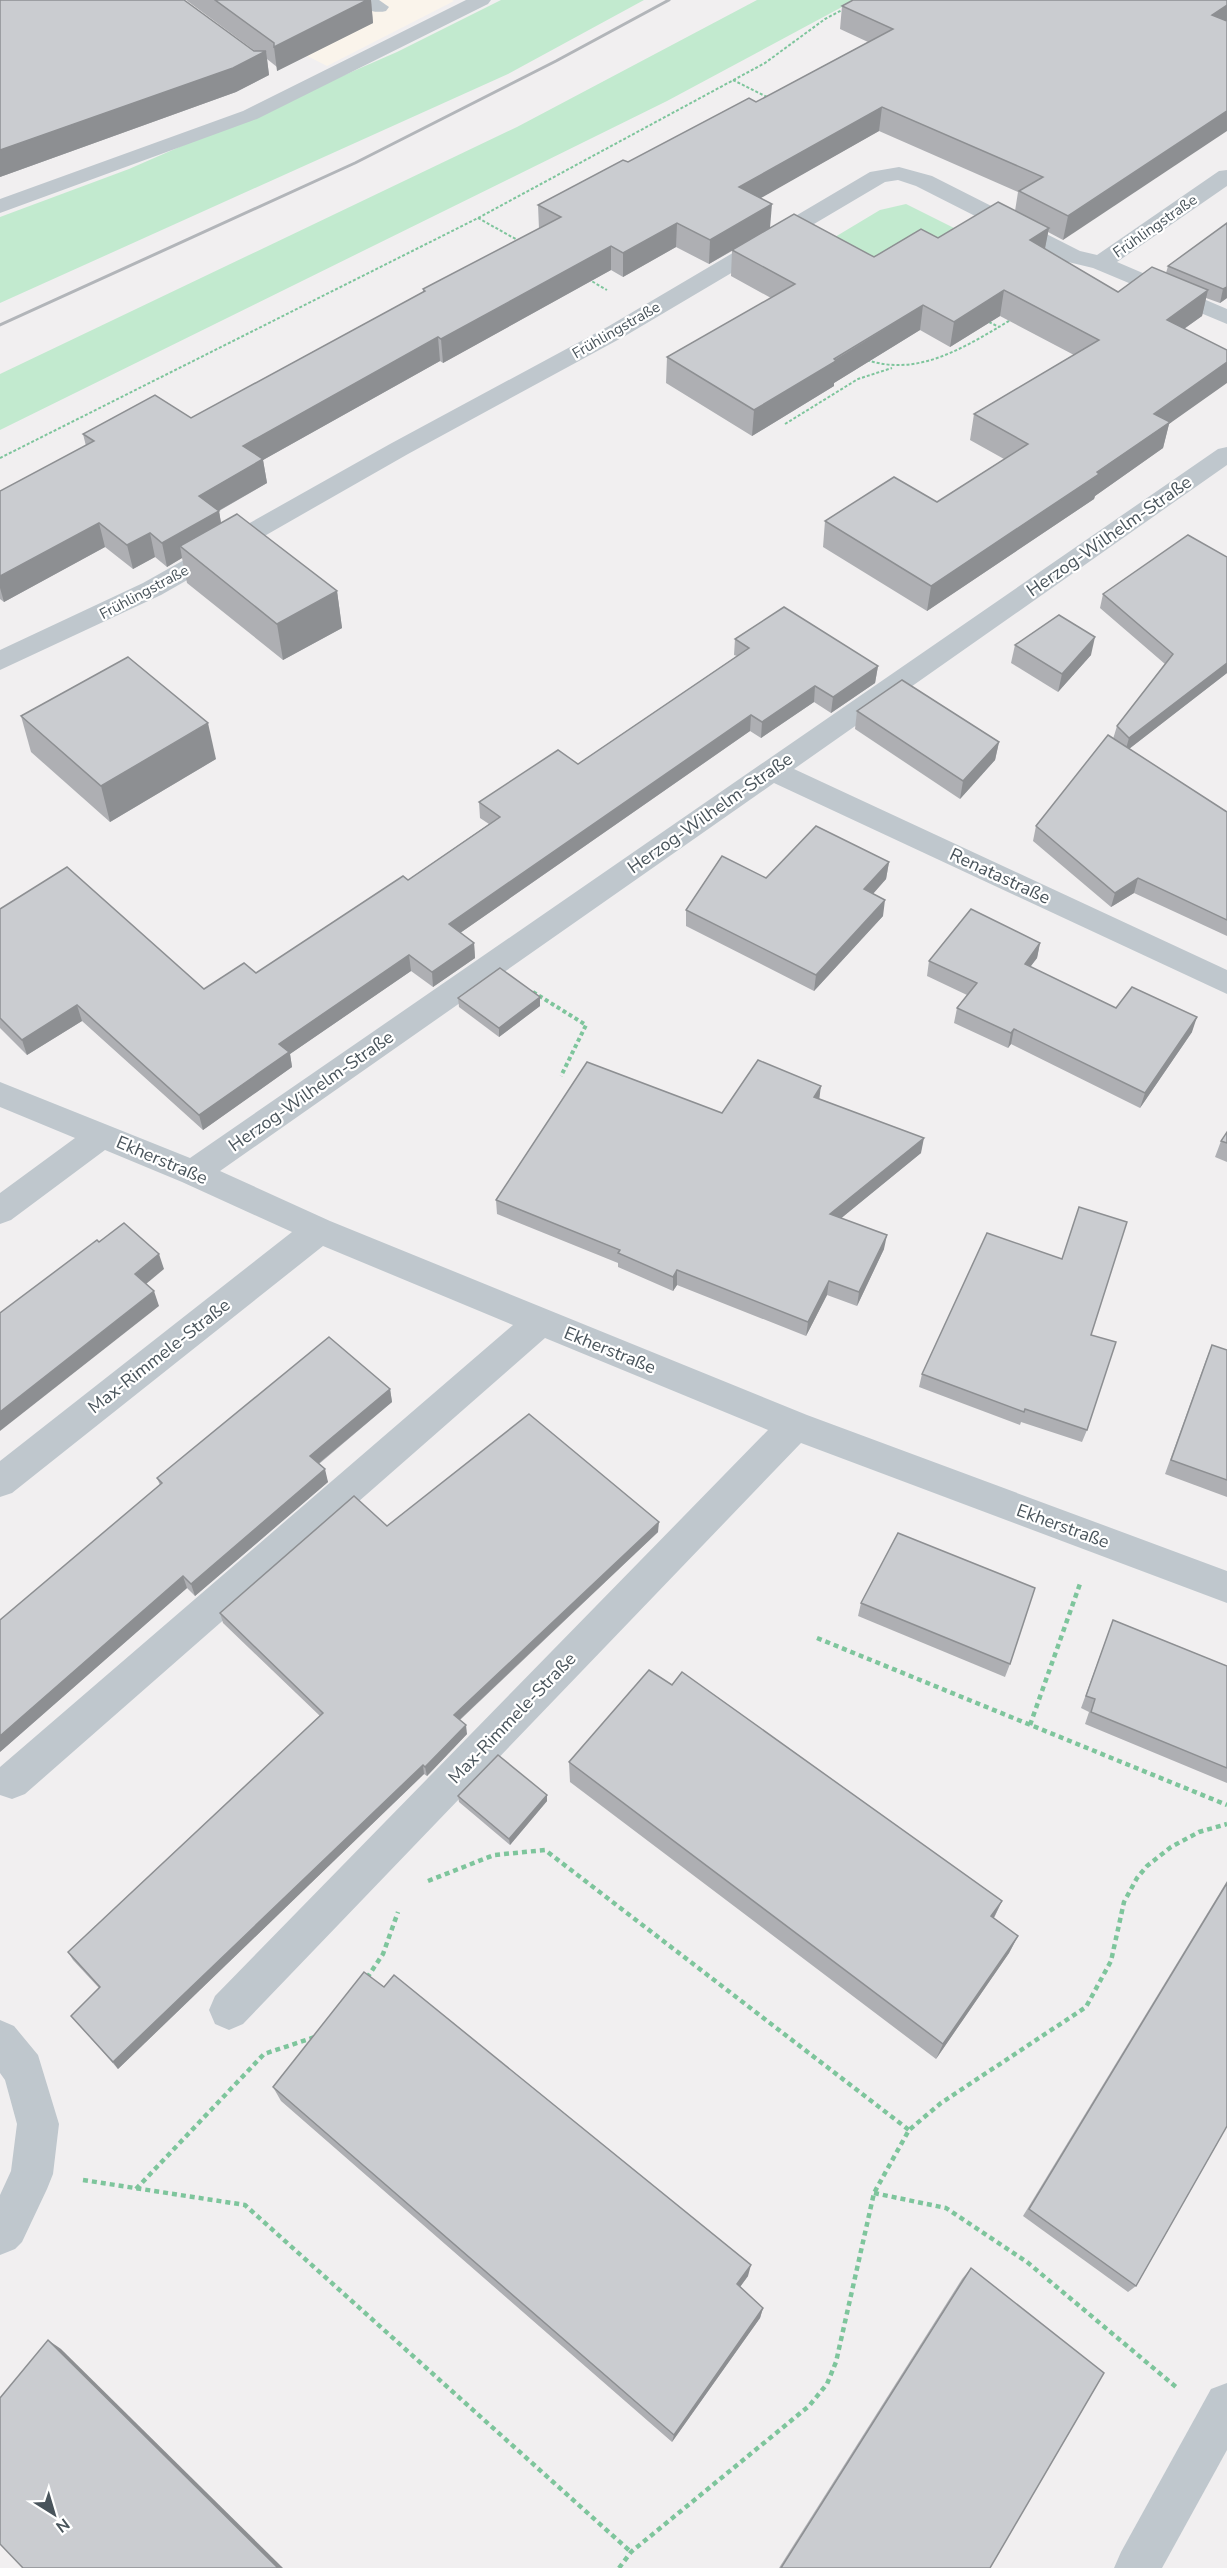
<svg xmlns="http://www.w3.org/2000/svg" width="1227" height="2568" viewBox="0 0 1227 2568" font-family="'Nunito Sans',sans-serif">
  <style>
    .commercial { fill: #faf4eb }
    .green { fill: #c2eacf }
    .lines { fill: none; stroke-linecap: round; stroke-linejoin: round }
    .path-far2 { stroke: #7ec59c; stroke-width: 2; stroke-dasharray: 3 2; stroke-linecap: butt }
    .path-far1 { stroke: #7ec59c; stroke-width: 4; stroke-dasharray: 4 3; stroke-linecap: butt }
    .path { stroke: #7ec59c; stroke-width: 4.5; stroke-dasharray: 5 4; stroke-linecap: butt }
    .minor { fill: #bfc7cd; fill-rule: evenodd }
    .rail { stroke: #b2b5b9; stroke-width: 3 }
    .wall { fill: #aeafb3; fill-rule: evenodd }
    .shaded-wall { fill: #8d8f92 }
    .building { fill: #caccd0; stroke: #8d8f92; stroke-width: 1.5 }
    .labels { text-anchor: middle; stroke-width: 4.5; stroke-linejoin: round; paint-order: stroke }
    .far-street-label { font-size: 15px; fill: #49545b; stroke: #fff }
    .street-label { font-size: 18px; fill: #49545b; stroke: #fff }
  </style>
  <rect width="100%" height="100%" fill="#f1eff0"/>
  <!-- commercial -->
  <polygon class="commercial" points="197,0 452,0 454,1 327,66"/>
  <!-- green -->
  <g class="green">
    <polygon points="501,0 644,0 508,74 0,303 0,217 129,169 397,52"/>
    <polygon points="757,0 855,0 667,101 0,430 0,374 517,127"/>
    <polygon points="906,204 972,237 896,264 815,249 880,210"/>
  </g>
  <g class="lines">
    <!-- path-far2 -->
    <g class="path-far2">
      <polyline points="733,80 769,98"/>
      <polyline points="478,218 521,242"/>
      <polyline points="588,279 607,290"/>
      <polyline points="989,322 999,327 1012,319"/>
      <path d="M867,360C915,376 958,351 999,327"/>
      <polyline points="785,424 858,379 892,368"/>
      <polyline points="0,458 478,218 765,63 825,19 844,9"/>
    </g>
    <!-- path-far1 -->
    <polyline class="path-far1" points="533,992 586,1025 561,1076"/>
    <!-- path -->
    <g class="path">
      <polyline points="817,1638 1227,1805"/>
      <polyline points="1030,1725 1081,1581"/>
      <polyline points="428,1881 494,1855 545,1850 909,2130"/>
      <polyline points="367,1978 383,1954 398,1912"/>
      <polyline points="83,2180 245,2205 631,2552"/>
      <polyline points="136,2189 264,2054 315,2037"/>
      <polyline points="874,2193 946,2208 1027,2262 1176,2387"/>
      <polyline points="619,2568 631,2552 809,2406 827,2384 836,2362 874,2193 909,2130 941,2103 1086,2007 1111,1961 1124,1902 1137,1878 1147,1866 1171,1847 1199,1832 1227,1824"/>
    </g>
    <!-- minor -->
    <g class="minor">
      <path d="M352,0H379L389,7L386,11C375,14 359,9 352,0Z"/>
      <polygon points="466,0 491,0 488,4 257,119 0,213 0,199 243,111"/>
      <polygon points="899,167 932,176 1080,251 1097,255 1219,171 1227,170 1227,186 1117,262 1227,309 1227,324 1093,268 1064,261 916,186 898,180 885,182 625,336 408,454 161,595 0,670 0,650 143,583 390,444 609,326 870,172"/>
      <polygon points="1227,447 1227,465 794,769 1227,970 1227,994 774,783 220,1171 330,1221 807,1415 1227,1571 1227,1603 801,1443 243,2024 229,2030 215,2024 209,2010 215,1996 768,1430 545,1338 25,1794 12,1799 0,1795 0,1767 513,1325 323,1246 12,1493 0,1497 0,1461 292,1232 182,1182 105,1150 11,1220 0,1224 0,1193 75,1138 0,1107 0,1082 190,1158 1218,449"/>
      <polygon points="0,2020 14,2026 38,2055 59,2124 53,2174 47,2189 22,2242 15,2249 0,2255 0,2195 11,2171 17,2124 5,2080 0,2073"/>
      <polygon points="1227,2383 1227,2450 1162,2568 1114,2568 1121,2552 1211,2389"/>
    </g>
    <!-- rail -->
    <polyline class="rail" points="0,325 355,163 556,61 669,0"/>
  </g>
  <!-- wall -->
  <g class="wall">
    <polygon points="0,0 255,51 186,0 371,0 373,23 277,71 277,67 267,59 269,75 236,92 0,177"/>
    <path d="M1227,0L1063,240L1048,232L1045,249L1118,292L1166,273L1168,266L1227,223V298L1220,303L1206,298L1202,316L1184,329L1169,424L1163,448L1095,496L1094,499L927,611L823,547L825,521L937,502L1004,459L970,440L974,414L1074,355L1000,316L950,347L920,330L834,383V386L752,436L666,383L667,357L771,298L731,276L732,251L709,264L676,247L623,277L611,270L443,363L440,361L263,460L267,483L219,511L221,523L337,591L342,628L283,660L187,583L182,558L167,567L155,557L133,569L105,547L4,602L0,599V491L86,446L83,434L191,418L423,292V289L539,229L538,205L756,102L868,42L840,29L842,6ZM879,131L1018,192L1015,211L938,238L874,257L770,228L760,198Z"/>
    <polygon points="1227,557 1227,673 1129,749 1227,812 1227,936 1134,893 1111,907 1033,841 1036,826 1113,739 1117,726 1165,664 1100,608 1103,594"/>
    <polygon points="735,639 878,666 875,683 831,713 814,702 761,738 750,731 460,933 474,943 475,958 433,987 411,971 290,1054 292,1067 203,1130 82,1021 27,1055 0,1028 0,909 204,989 256,973 408,880 489,824 480,818 479,802 578,764 737,656 734,655"/>
    <polygon points="1015,645 1091,655 1058,692 1011,663"/>
    <polygon points="857,711 999,742 995,760 960,799 855,729"/>
    <polygon points="21,716 216,759 110,822 31,752"/>
    <polygon points="889,862 886,879 873,894 883,916 814,991 686,926 686,910 766,878"/>
    <polygon points="1040,943 1037,958 1030,967 1116,1008 1192,1032 1140,1108 1011,1044 1008,1048 954,1023 957,1008 967,995 927,976 929,961"/>
    <polygon points="540,997 540,1006 499,1037 459,1007 458,998"/>
    <polygon points="820,1099 921,1153 841,1218 884,1249 857,1306 827,1295 806,1336 677,1285 673,1291 618,1267 618,1263 497,1214 496,1200 722,1113"/>
    <polygon points="1227,1132 1227,1162 1215,1157 1221,1141"/>
    <polygon points="1091,1335 1087,1430 1082,1442 1021,1422 1020,1425 919,1387 922,1374"/>
    <polygon points="1212,1345 1227,1350 1227,1497 1165,1474 1206,1360"/>
    <polygon points="390,1389 392,1402 319,1464 328,1482 195,1596 187,1588 0,1752 160,1485 157,1478"/>
    <polygon points="387,1526 658,1532 460,1720 467,1734 427,1776 424,1774 118,2069 71,2016 99,1988 73,1960 68,1952 320,1716 223,1623 220,1613"/>
    <polygon points="861,1603 1010,1664 1005,1677 858,1616"/>
    <polygon points="1113,1620 1227,1666 1227,1783 1085,1724 1089,1712 1081,1708 1108,1634"/>
    <polygon points="569,1762 1002,1901 994,1918 1018,1936 1009,1953 936,2059 570,1782"/>
    <polygon points="458,1796 547,1801 510,1845 459,1802"/>
    <polygon points="1227,1881 1227,2126 1136,2286 1128,2292 1023,2216"/>
    <polygon points="273,2087 748,2276 740,2287 763,2308 760,2318 672,2442 281,2101"/>
    <polygon points="971,2268 990,2568 779,2568 962,2279"/>
  </g>
  <!-- shaded-wall -->
  <g class="shaded-wall">
    <polygon points="367,0 371,0 373,23 277,71 274,47"/>
    <polygon points="1227,5 1227,25 1212,15"/>
    <polygon points="266,51 269,75 236,92 0,177 0,150"/>
    <polygon points="882,107 879,131 738,211 739,187"/>
    <polygon points="1227,111 1227,131 1063,240 1068,216"/>
    <polygon points="772,204 770,228 709,264 710,240"/>
    <polygon points="677,223 676,247 623,277 623,253"/>
    <polygon points="1049,228 1044,253 1030,240"/>
    <polygon points="611,246 611,270 443,363 441,339"/>
    <polygon points="1227,287 1227,298 1220,303 1223,289"/>
    <polygon points="1004,290 1000,316 950,347 954,322"/>
    <polygon points="1208,290 1202,316 1161,345 1167,320"/>
    <polygon points="923,305 920,330 834,383 834,386 752,436 754,410"/>
    <polygon points="438,337 440,361 263,460 267,483 204,519 219,511 223,535 180,546 182,558 167,567 162,543 199,496 243,446"/>
    <polygon points="1227,362 1227,383 1169,424 1163,448 1095,496 1094,499 927,611 931,586 1097,472 1154,414"/>
    <polygon points="99,523 105,547 4,602 0,588 0,576"/>
    <polygon points="150,533 155,557 133,569 127,545"/>
    <polygon points="337,591 342,628 283,660 277,624"/>
    <polygon points="1095,637 1091,655 1058,692 1062,674"/>
    <polygon points="1227,663 1227,673 1125,752 1129,738"/>
    <polygon points="878,666 875,683 831,713 833,697"/>
    <polygon points="815,686 814,702 761,738 762,722"/>
    <polygon points="751,715 750,731 450,940 449,924"/>
    <polygon points="208,723 216,759 110,822 101,786"/>
    <polygon points="999,742 995,760 960,799 963,781"/>
    <polygon points="889,862 886,879 862,906 864,889"/>
    <polygon points="1138,878 1134,893 1111,907 1115,893"/>
    <polygon points="885,900 883,916 814,991 816,975"/>
    <polygon points="474,943 475,958 433,987 432,972"/>
    <polygon points="1040,943 1037,958 1021,979 1025,964"/>
    <polygon points="409,955 411,971 290,1054 292,1067 203,1130 199,1115 279,1044"/>
    <polygon points="540,997 540,1006 499,1037 499,1028"/>
    <polygon points="77,1005 82,1021 27,1055 22,1040"/>
    <polygon points="1197,1017 1192,1032 1140,1108 1145,1093"/>
    <polygon points="1014,1029 1011,1044 1008,1048 1011,1033"/>
    <polygon points="821,1086 819,1101 814,1097"/>
    <polygon points="924,1138 921,1153 828,1229 830,1214"/>
    <polygon points="887,1235 884,1249 857,1306 859,1292"/>
    <polygon points="159,1254 164,1269 140,1289 135,1274"/>
    <polygon points="677,1270 677,1285 673,1291 673,1277"/>
    <polygon points="829,1281 827,1295 806,1336 808,1322"/>
    <polygon points="154,1291 159,1306 0,1431 0,1412"/>
    <polygon points="390,1389 392,1402 313,1468 310,1456"/>
    <polygon points="325,1469 328,1482 195,1596 191,1584"/>
    <polygon points="659,1522 658,1532 455,1724 454,1715"/>
    <polygon points="183,1576 187,1588 0,1752 0,1736"/>
    <polygon points="466,1725 467,1734 427,1776 425,1767"/>
    <polygon points="423,1765 424,1774 118,2069 113,2062"/>
    <polygon points="547,1795 547,1801 510,1845 509,1839"/>
    <polygon points="1002,1901 993,1919 991,1916"/>
    <polygon points="1018,1936 1009,1953 936,2059 943,2044"/>
    <polygon points="751,2265 748,2276 734,2295 737,2284"/>
    <polygon points="763,2308 760,2318 672,2442 674,2435"/>
    <polygon points="48,2340 61,2349 283,2568 278,2568"/>
  </g>
  <!-- building -->
  <g class="building">
    <polygon points="0,0 184,0 254,51 266,51 233,68 0,150"/>
    <polygon points="215,0 367,0 274,47 274,43"/>
    <polygon points="853,0 1227,0 1227,5 1212,15 1227,21 1227,111 1068,216 1019,191 1043,177 882,107 739,187 772,204 710,240 677,223 623,253 611,246 441,339 438,337 243,446 263,459 199,496 219,511 162,543 150,533 127,545 99,523 0,576 0,491 94,441 83,434 155,395 191,418 425,291 423,289 561,217 538,205 623,160 628,162 749,98 756,102 893,29 842,6"/>
    <polygon points="998,202 1049,228 1030,240 1118,292 1152,267 1208,290 1167,320 1227,350 1227,362 1154,414 1170,422 1097,472 1099,474 931,586 825,521 894,477 937,502 1028,444 974,414 1099,340 1004,290 954,322 923,305 834,359 836,361 754,410 667,357 795,284 732,250 794,214 874,257 921,229 938,238"/>
    <polygon points="1227,223 1227,287 1223,289 1168,266"/>
    <polygon points="237,514 337,591 277,624 180,546"/>
    <polygon points="1188,535 1227,557 1227,663 1129,738 1117,726 1173,654 1103,594"/>
    <polygon points="784,607 878,666 833,697 815,686 762,722 751,715 449,924 474,943 432,972 409,955 279,1044 289,1052 199,1115 77,1005 22,1040 0,1018 0,909 67,867 204,989 244,963 256,973 403,876 408,880 500,817 479,802 558,750 578,764 749,648 735,639"/>
    <polygon points="1059,615 1095,637 1062,674 1015,645"/>
    <polygon points="128,657 208,723 101,786 21,716"/>
    <polygon points="902,680 999,742 963,781 857,711"/>
    <polygon points="1108,735 1227,812 1227,920 1138,878 1115,893 1036,826"/>
    <polygon points="816,826 889,862 864,889 885,900 816,975 686,910 722,856 766,878"/>
    <polygon points="971,909 1040,943 1025,964 1116,1008 1132,987 1197,1017 1145,1093 1014,1029 1011,1033 957,1008 977,983 929,961"/>
    <polygon points="500,968 540,997 499,1028 458,998"/>
    <polygon points="758,1060 821,1086 814,1097 924,1138 830,1214 887,1235 859,1292 829,1281 808,1322 677,1270 673,1277 618,1253 620,1250 496,1200 587,1062 722,1113"/>
    <polygon points="1227,1132 1227,1143 1221,1141"/>
    <polygon points="1079,1207 1127,1222 1091,1335 1116,1342 1087,1430 1025,1409 1024,1412 922,1374 987,1233 1062,1259"/>
    <polygon points="124,1223 159,1254 135,1274 154,1291 0,1412 0,1313 97,1240 99,1242"/>
    <polygon points="329,1337 390,1389 310,1456 325,1469 191,1584 183,1576 0,1736 0,1620 162,1483 157,1478"/>
    <polygon points="1212,1345 1227,1350 1227,1480 1171,1460"/>
    <polygon points="529,1414 659,1522 454,1715 466,1725 425,1767 423,1765 113,2062 71,2016 100,1987 68,1952 323,1713 220,1613 354,1496 387,1526"/>
    <polygon points="898,1533 1035,1588 1010,1664 861,1603"/>
    <polygon points="1113,1620 1227,1666 1227,1768 1091,1712 1095,1699 1086,1696"/>
    <polygon points="649,1670 672,1685 682,1672 1002,1901 991,1916 1018,1936 943,2044 569,1762"/>
    <polygon points="498,1755 547,1795 509,1839 458,1796"/>
    <polygon points="1227,1883 1227,2126 1136,2286 1029,2209"/>
    <polygon points="364,1972 384,1987 394,1975 751,2265 737,2284 763,2308 674,2435 273,2087"/>
    <polygon points="971,2268 1104,2373 990,2568 781,2568"/>
    <polygon points="48,2340 278,2568 23,2568 0,2544 0,2398"/>
  </g>
  <g class="labels">
    <!-- far-street labels -->
    <g class="far-street-label">
      <text transform="translate(1155 226) rotate(-35)" y="5">Frühlingstraße</text>
      <text transform="translate(616 330) rotate(-30)" y="5">Frühlingstraße</text>
      <text transform="translate(144 592) rotate(-28)" y="5">Frühlingstraße</text>
    </g>
    <!-- street labels -->
    <g class="street-label">
      <text transform="translate(1109 536) rotate(-35)" y="6">Herzog-Wilhelm-Straße</text>
      <text transform="translate(710 813) rotate(-35)" y="6">Herzog-Wilhelm-Straße</text>
      <text transform="translate(1000 876) rotate(25)" y="6">Renatastraße</text>
      <text transform="translate(311 1091) rotate(-35)" y="6">Herzog-Wilhelm-Straße</text>
      <text transform="translate(162 1160) rotate(23)" y="6">Ekherstraße</text>
      <text transform="translate(610 1350) rotate(22)" y="6">Ekherstraße</text>
      <text transform="translate(159 1356) rotate(-38)" y="6">Max-Rimmele-Straße</text>
      <text transform="translate(1063 1526) rotate(20)" y="6">Ekherstraße</text>
      <text transform="translate(512 1718) rotate(-46)" y="6">Max-Rimmele-Straße</text>
    </g>
  </g>
  <!-- north arrow -->
  <g transform="translate(54 2514) rotate(143)" stroke="#ffffff" stroke-width="4.5" paint-order="stroke">
  <path d="M0-4.5L10 22L0 15L-10 22Z" fill="#49545b"/>
  <text y="-9" font-size="16" font-weight="bold" text-anchor="middle" fill="#49545b">N</text>
  </g>
</svg>
